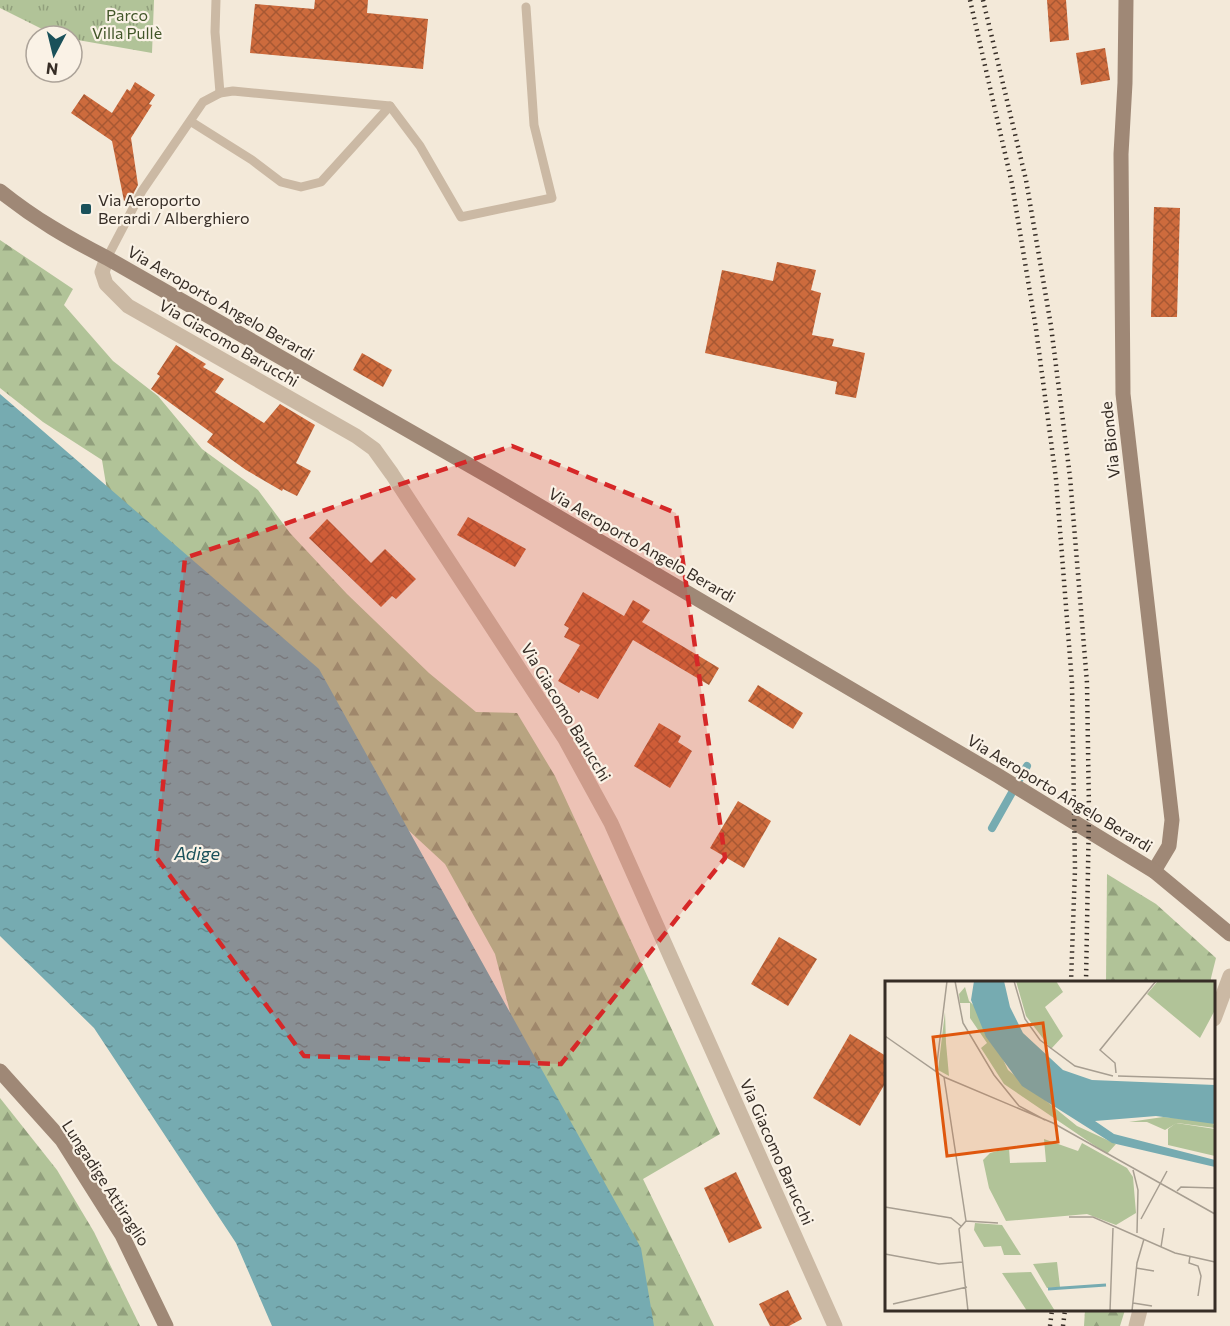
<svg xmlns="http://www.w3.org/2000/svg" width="1230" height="1326" viewBox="0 0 1230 1326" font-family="Commissioner,sans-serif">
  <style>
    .forest { fill: url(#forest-firs) }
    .park { fill: url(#park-tufts) }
    .water { fill: url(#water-ripples) }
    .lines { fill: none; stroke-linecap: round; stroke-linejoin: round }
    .stream { stroke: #76abb1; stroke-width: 8 }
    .building { fill: url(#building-cross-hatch) }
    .lane { stroke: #cbb9a4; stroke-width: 9 }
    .street { stroke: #cbb9a4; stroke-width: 15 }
    .secondary { stroke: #9f8876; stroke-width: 15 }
    .rail { stroke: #362d26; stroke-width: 4.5; stroke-dasharray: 1.5 4.5; stroke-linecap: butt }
    .marked { fill: #d62828; fill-opacity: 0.2; stroke: #d62828; stroke-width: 4.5; stroke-dasharray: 12 8; stroke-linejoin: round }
    .poi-dot { fill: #1a515a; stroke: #faf2e6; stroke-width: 2 }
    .labels { text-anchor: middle; stroke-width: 4.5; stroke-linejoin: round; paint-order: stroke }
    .park-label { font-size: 16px; fill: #425629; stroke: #faf2e6 }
    .poi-label { font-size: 16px; fill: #362d26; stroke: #faf2e6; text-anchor: start }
    .street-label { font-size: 16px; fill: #362d26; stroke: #faf2e6 }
    .water-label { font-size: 18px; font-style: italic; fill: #1a515a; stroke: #faf2e6 }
    .inset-river { fill: none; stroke: #76abb1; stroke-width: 3 }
    .inset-road { fill: none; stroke: #a79e91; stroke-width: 1.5 }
    .view { fill: #df570d; fill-opacity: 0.15; stroke: #df570d; stroke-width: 3 }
    .inset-edge { fill: none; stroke: #362d26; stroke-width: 3 }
  </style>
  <defs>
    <pattern id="forest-firs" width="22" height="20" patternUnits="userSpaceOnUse" patternTransform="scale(1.5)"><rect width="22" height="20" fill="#b1c398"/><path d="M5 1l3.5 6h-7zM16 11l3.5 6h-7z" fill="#919f7c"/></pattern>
    <pattern id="park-tufts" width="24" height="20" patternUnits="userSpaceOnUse" patternTransform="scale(1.5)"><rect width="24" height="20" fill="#b1c398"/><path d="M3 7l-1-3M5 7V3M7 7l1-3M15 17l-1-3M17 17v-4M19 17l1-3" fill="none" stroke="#919f7c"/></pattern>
    <pattern id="water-ripples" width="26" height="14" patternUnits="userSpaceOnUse" patternTransform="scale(1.5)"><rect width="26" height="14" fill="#76abb1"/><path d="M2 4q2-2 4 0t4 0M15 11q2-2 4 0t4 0" fill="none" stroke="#628c90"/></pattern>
    <pattern id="building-cross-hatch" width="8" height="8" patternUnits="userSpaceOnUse" patternTransform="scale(1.5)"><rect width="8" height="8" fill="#cd6b3d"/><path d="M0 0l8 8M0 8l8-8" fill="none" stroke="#a75833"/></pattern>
  </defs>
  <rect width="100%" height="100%" fill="#f3e9d9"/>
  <!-- forest -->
  <g class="forest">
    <polygon points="0,240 73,289 64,305 113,361 158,396 202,449 258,490 290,533 347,594 429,673 476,712 517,713 555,776 720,1134 643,1179 714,1326 622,1326 527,1078 495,954 445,864 393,816 110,508 102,460 43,422 0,388"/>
    <polygon points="1107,874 1156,904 1216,958 1210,982 1106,982"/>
    <polygon points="0,1098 57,1170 94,1232 140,1326 0,1326"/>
    <polygon points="1085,1310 1125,1310 1120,1326 1084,1326"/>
  </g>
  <!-- park -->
  <polygon class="park" points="0,0 154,0 152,53 72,39 72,36 54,35 0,8"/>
  <!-- water -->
  <polygon class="water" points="0,394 319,669 641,1248 654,1326 272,1326 236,1243 94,1028 0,936"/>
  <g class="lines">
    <!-- stream -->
    <polyline class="stream" points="992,828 1027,766"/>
  </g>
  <!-- building -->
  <g class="building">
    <polygon points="315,0 368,0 367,13 428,19 423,69 250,53 255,4 314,9"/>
    <polygon points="1047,0 1066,0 1069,40 1050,42"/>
    <polygon points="1105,48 1110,80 1081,85 1076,53"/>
    <polygon points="135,82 155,95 149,104 152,105 131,138 138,185 130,200 124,201 112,141 71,113 84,94 112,113 127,89 130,91"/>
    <polygon points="1154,207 1180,208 1177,317 1151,317"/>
    <polygon points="777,262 816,270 811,290 821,293 812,335 834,339 832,346 865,353 856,398 835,394 837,382 705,353 722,270 773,281"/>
    <polygon points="176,345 206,364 203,367 224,379 215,392 264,423 280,404 315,425 296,463 311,471 297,496 283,489 282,491 246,470 207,442 213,434 151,389 160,376 157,374"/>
    <polygon points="362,353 392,370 383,387 353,370"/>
    <polygon points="468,517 526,549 515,567 457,535"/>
    <polygon points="327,519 371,563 385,549 416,579 396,599 392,596 381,607 309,538"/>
    <polygon points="583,592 624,616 633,600 650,610 642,622 719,668 709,685 633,640 598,699 581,690 579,693 558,681 580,645 564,637 569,628 564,625"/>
    <polygon points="758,685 803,713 793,729 748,701"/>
    <polygon points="659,723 681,736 678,742 692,751 670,788 634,766"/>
    <polygon points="738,801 771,821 744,868 710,848"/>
    <polygon points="779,937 817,959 788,1006 751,984"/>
    <polygon points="850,1034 886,1056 886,1082 860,1126 813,1098"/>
    <polygon points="736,1172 762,1228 729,1243 704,1188"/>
    <polygon points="788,1290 802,1319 789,1326 770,1326 759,1304"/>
  </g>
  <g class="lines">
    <!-- lane -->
    <g class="lane">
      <polyline points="216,0 215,32 220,93"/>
      <polyline points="390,106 420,146 461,217 552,198 534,125 526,7"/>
      <polyline points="107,258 142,191 203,102 220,93 233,91 390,106 321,182 301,187 281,182 252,160 190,121"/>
    </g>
    <!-- street -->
    <g class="street">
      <polyline points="107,258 102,272 106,284 128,306 356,436 374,449 392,474 565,739 611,823 835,1326"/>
      <polyline points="1214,1019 1230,976"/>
      <polyline points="1136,1326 1140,1310"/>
    </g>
    <!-- secondary -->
    <g class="secondary">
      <polyline points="1126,0 1125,83 1121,154 1123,394 1172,820 1169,846 1154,871"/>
      <path d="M0,191C35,219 68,238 107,258L497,481L997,775L1154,871L1230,934"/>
      <polyline points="0,1071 62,1140 122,1235 166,1326"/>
    </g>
    <!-- rail -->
    <g class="rail">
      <polyline points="970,0 1012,184 1036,329 1056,479 1072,683 1075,869 1071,982"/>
      <polyline points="983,0 1026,180 1051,326 1070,477 1087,683 1089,812 1086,982"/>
      <polyline points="1050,1326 1052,1310"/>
      <polyline points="1063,1326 1065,1310"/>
    </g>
  </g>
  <!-- marked area -->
  <path class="marked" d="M512,446L676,513L725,858L561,1064L304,1056L156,857L185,558Z"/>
  <!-- markers -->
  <rect class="poi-dot" x="80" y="203" width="12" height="12" rx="3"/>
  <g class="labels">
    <!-- park labels -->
    <g class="park-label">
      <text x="127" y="21">Parco<tspan x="127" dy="18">Villa Pullè</tspan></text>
    </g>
    <!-- poi labels -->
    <g class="poi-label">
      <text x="98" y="206">Via Aeroporto<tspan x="98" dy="18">Berardi / Alberghiero</tspan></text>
    </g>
    <!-- street labels -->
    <g class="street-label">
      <text transform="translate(221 303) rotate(30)" y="6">Via Aeroporto Angelo Berardi</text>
      <text transform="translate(229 343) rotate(30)" y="6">Via Giacomo Barucchi</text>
      <text transform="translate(1110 440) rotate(-96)" y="6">Via Bionde</text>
      <text transform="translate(642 545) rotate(30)" y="6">Via Aeroporto Angelo Berardi</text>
      <text transform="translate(566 712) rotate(59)" y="6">Via Giacomo Barucchi</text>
      <text transform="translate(1060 793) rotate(31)" y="6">Via Aeroporto Angelo Berardi</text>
      <text transform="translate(777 1152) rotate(66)" y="6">Via Giacomo Barucchi</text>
      <text transform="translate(106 1183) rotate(57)" y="6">Lungadige Attiraglio</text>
    </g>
    <!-- water labels -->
    <g class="water-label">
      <text x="197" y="860">Adige</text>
    </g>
  </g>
  <!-- overview -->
  <g transform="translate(885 981)">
    <rect width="330" height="330" fill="#f3e9d9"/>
    <path d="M291,142L330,148V175L283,164V148ZM90,242L117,244L136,274H119L116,265L99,266L89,249ZM172,281L175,306L162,307L148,283ZM146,291L170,330H142L117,292Z" fill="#b1c398"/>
    <path d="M131,0H171L178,11L160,26L178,55L166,68L141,35ZM273,0H330V29L315,57L262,13ZM80,6L84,20L95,30L123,89L192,145L231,163L222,173L119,103L96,67L102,62L85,37V22H75L74,13ZM60,31L61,62L64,95L53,89ZM278,136L327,140L330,147L292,142L280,149L262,141H244Z" fill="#b1c398"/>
    <path d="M159,158L193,170L197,162L242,187L248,196L251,232L231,244L202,233L121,240L104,207L98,179L105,172L124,167L125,182L161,181Z" fill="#b1c398"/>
    <path d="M89,0H119L125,26L138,52L178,89L207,99L330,104V143L271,135L210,140L229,153L330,179V186L227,162L137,105L101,56L86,19Z" fill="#76abb1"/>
    <path class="inset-river" d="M163,308L221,304"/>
    <path class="inset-road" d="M70,0L78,42L109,94L134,125L160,139M129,0L140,38L155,59L190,85L228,95M0,55L59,96L168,142L330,233M51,90L62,0M231,92L230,82L215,69L271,0M233,95L330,98M59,96L81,240L74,248L83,330M248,189L253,209L252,252M292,210L296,206L330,207M0,226L66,237L76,245M184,236H208L290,272L330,281M256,238L282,190M81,240L113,242M276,266L279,247M0,273L54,283L78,281M305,275L304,282L313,285L316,295L313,315M251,287L269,290M248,322L267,325M8,323L82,306M225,330L228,247M247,330L252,282L259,258"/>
    <path class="view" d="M158,42L173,161L62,175L48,56Z"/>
    <rect width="330" height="330" class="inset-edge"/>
  </g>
  <!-- north arrow -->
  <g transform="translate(54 54) rotate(187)"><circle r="28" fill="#faf2e6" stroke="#aca399" stroke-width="1.5"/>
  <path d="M0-4.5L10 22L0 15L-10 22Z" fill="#1a515a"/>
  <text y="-9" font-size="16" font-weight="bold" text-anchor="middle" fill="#362d26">N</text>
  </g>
</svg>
